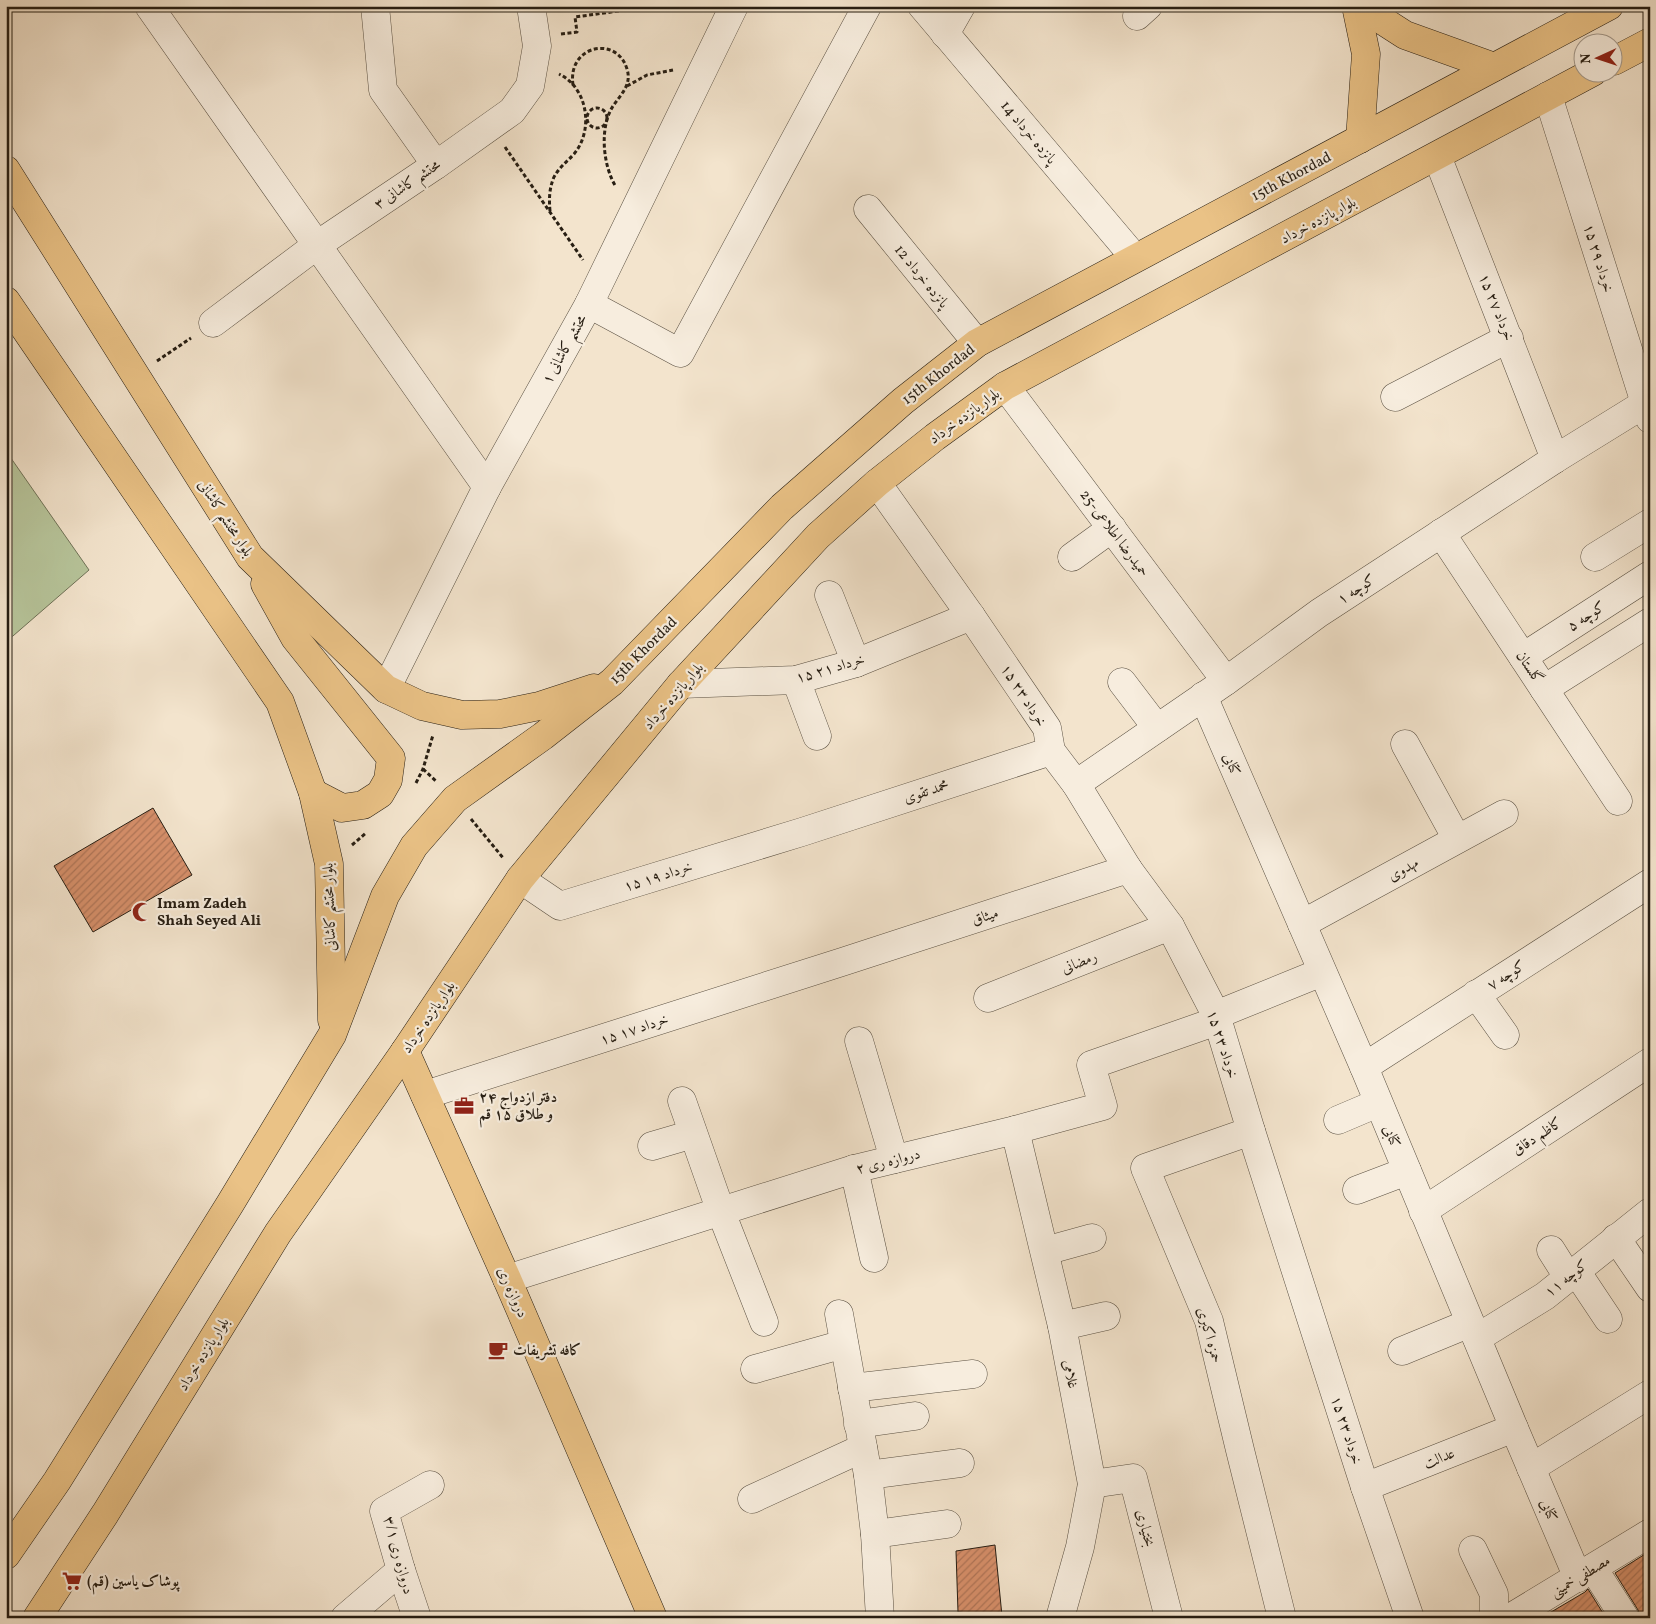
<svg xmlns="http://www.w3.org/2000/svg" width="1656" height="1624" viewBox="0 0 1656 1624" font-family="Vollkorn,Amiri,serif">
  <style>
    .pitch { fill: #b7c59b; stroke: #6f7257 }
    .building { fill: url(#building-hatch); stroke: #271e13 }
    .lines { fill: none; stroke-linecap: round; stroke-linejoin: round }
    .minor-casing { stroke: #5a5042; stroke-width: 29 }
    .major-casing { stroke: #271e13; stroke-width: 29 }
    .path { stroke: #271e13; stroke-width: 3; stroke-dasharray: 4 2.5; stroke-linecap: butt }
    .minor { stroke: #f7edde; stroke-width: 28 }
    .major { stroke: #eac286; stroke-width: 28 }
    .labels { text-anchor: middle; stroke-width: 4.5; stroke-linejoin: round; paint-order: stroke }
    .street-label { font-size: 15px; fill: #271e13; stroke: #f7edde }
    .poi-label { font-size: 15px; font-weight: bold; fill: #271e13; stroke: #f7edde; text-anchor: start }
  </style>
  <defs>
    <pattern id="building-hatch" width="6" height="6" patternUnits="userSpaceOnUse" patternTransform="scale(1.25)"><rect width="6" height="6" fill="#d68f6a"/><path d="M-1 1l2-2M0 6l6-6M5 7l2-2" fill="none" stroke="#ae7456"/></pattern>
  </defs>
  <rect width="100%" height="100%" fill="#f3e4cd"/>
  <filter id="stains"><feTurbulence type="fractalNoise" baseFrequency=".004" numOctaves="4"/><feColorMatrix values="0 0 0 0 .2 0 0 0 0 .09 0 0 0 0 .02 0 0 0 .5 -.17"/></filter>
  <radialGradient id="worn" r=".72"><stop offset=".6" stop-color="#630" stop-opacity="0"/><stop offset="1" stop-color="#630" stop-opacity=".3"/></radialGradient>
  <!-- pitch -->
  <polygon class="pitch" points="6,451 89,570 6,642"/>
  <!-- building -->
  <g class="building">
    <polygon points="153,808 192,875 93,932 54,866"/>
    <polygon points="995,1545 1002,1616 958,1612 956,1551"/>
    <polygon points="1650,1551 1650,1618 1641,1618 1638,1610 1615,1573"/>
    <polygon points="1588,1589 1606,1618 1541,1618 1585,1592"/>
  </g>
  <g class="lines">
    <defs>
      <g id="minor">
        <polyline points="149,6 487,487"/>
        <polyline points="375,6 383,90 436,165"/>
        <polyline points="922,6 1135,258"/>
        <polyline points="1137,16 1148,6"/>
        <polyline points="945,34 961,6"/>
        <polyline points="1548,96 1650,419"/>
        <polyline points="1437,156 1555,459"/>
        <polyline points="868,209 977,343"/>
        <polyline points="589,304 680,353 867,6"/>
        <polyline points="213,323 317,245 436,165 512,111 530,86 537,46 531,6"/>
        <polyline points="1005,386 1226,681"/>
        <polyline points="1395,397 1509,338"/>
        <polyline points="877,483 971,616 1047,728 1051,751 1076,784 1128,869 1170,926 1216,1015 1251,1131 1365,1487 1410,1618"/>
        <polyline points="1441,533 1618,801"/>
        <polyline points="1072,557 1112,528"/>
        <polyline points="1595,557 1650,523"/>
        <polyline points="829,595 856,663"/>
        <polyline points="1523,657 1650,575"/>
        <polyline points="796,680 817,736"/>
        <polyline points="1122,682 1157,728"/>
        <polyline points="681,684 796,680 856,663 971,616"/>
        <polyline points="386,689 487,487 589,304 734,6"/>
        <polyline points="1544,689 1650,622"/>
        <polyline points="1203,696 1364,1067 1514,1428 1578,1578"/>
        <polyline points="1405,744 1457,839"/>
        <polyline points="1076,784 1226,681 1319,613 1555,459 1644,404"/>
        <polyline points="520,879 560,906 802,832 1051,751"/>
        <polyline points="1302,924 1504,814"/>
        <polyline points="1476,994 1505,1035"/>
        <polyline points="988,998 1170,926"/>
        <polyline points="1216,1015 1322,972"/>
        <polyline points="859,1041 894,1159"/>
        <polyline points="1364,1067 1650,883"/>
        <polyline points="425,1095 842,962 1128,869"/>
        <polyline points="682,1101 721,1212 764,1322"/>
        <polyline points="1338,1120 1378,1103"/>
        <polyline points="1015,1130 1062,1326 1092,1484 1080,1547 1060,1618"/>
        <polyline points="1251,1131 1145,1168 1209,1321 1240,1450 1282,1618"/>
        <polyline points="652,1146 693,1134"/>
        <polyline points="854,1169 874,1258"/>
        <polyline points="1357,1190 1407,1171"/>
        <polyline points="1423,1211 1650,1062"/>
        <polyline points="1616,1238 1650,1288"/>
        <polyline points="1551,1250 1568,1277"/>
        <polyline points="1045,1251 1092,1238"/>
        <polyline points="1576,1271 1608,1319"/>
        <polyline points="507,1279 854,1169 1015,1130 1103,1106 1091,1065 1217,1021"/>
        <polyline points="839,1314 868,1475 875,1534 880,1618"/>
        <polyline points="1062,1326 1106,1316"/>
        <polyline points="1477,1338 1545,1296 1650,1212"/>
        <polyline points="1402,1351 1470,1323"/>
        <polyline points="755,1369 844,1344"/>
        <polyline points="852,1388 973,1374"/>
        <polyline points="858,1424 915,1416"/>
        <polyline points="1531,1468 1650,1394"/>
        <polyline points="868,1475 960,1463"/>
        <polyline points="1092,1484 1133,1478 1169,1618"/>
        <polyline points="1365,1487 1514,1428"/>
        <polyline points="752,1499 863,1448"/>
        <polyline points="875,1534 947,1524"/>
        <polyline points="1473,1550 1494,1594 1494,1618"/>
        <polyline points="1593,1568 1625,1618"/>
        <polyline points="345,1618 401,1570"/>
        <polyline points="417,1618 401,1570 384,1511 430,1485"/>
        <polyline points="1510,1618 1650,1533"/>
      </g>
      <g id="major">
        <polyline points="1356,6 1366,54 1360,139"/>
        <polyline points="1360,6 1405,35 1494,67"/>
        <polyline points="1614,61 1650,42"/>
        <polyline points="6,170 250,557 386,689 422,706 462,715 500,714 539,706 594,688"/>
        <polyline points="6,301 280,702 313,793 329,864 332,1020"/>
        <polyline points="265,584 295,638 391,758 388,780 380,794 363,805 342,808 313,793"/>
        <polyline points="405,1051 507,1279 653,1618"/>
        <polyline points="6,1555 57,1481 230,1204 332,1035 385,896 414,846 455,799 543,736 612,682 782,507 903,401 977,343 1609,6"/>
        <polyline points="37,1618 105,1514 278,1233 405,1051 520,879 681,684 818,536 877,483 935,437 1005,386 1593,72"/>
      </g>
    </defs>
    <!-- minor casing -->
    <use href="#minor" class="minor-casing"/>
    <!-- major casing -->
    <use href="#major" class="major-casing"/>
    <!-- path -->
    <g class="path">
      <polyline points="561,34 577,32 575,17 655,6"/>
      <path d="M573,85C567,45 617,35 627,69C632,85 621,94 613,106C599,128 603,166 616,187"/>
      <polyline points="627,86 647,75 673,70"/>
      <circle cx="597" cy="118" r="10"/>
      <polyline points="505,147 583,260"/>
      <path d="M550,211C549,199 549,189 554,177C561,165 566,163 574,154C594,130 588,88 559,74"/>
      <polyline points="157,361 191,338"/>
      <polyline points="423,769 437,782"/>
      <polyline points="416,783 423,769 433,735"/>
      <polyline points="471,819 504,859"/>
      <polyline points="352,845 366,833"/>
    </g>
    <!-- minor -->
    <use href="#minor" class="minor"/>
    <!-- major -->
    <use href="#major" class="major"/>
  </g>
  <!-- icons -->
  <defs>
    <symbol id="mosque-bare" viewBox="-9 -9 18 18"><path d="M3.5-4.9A6 6 0 1 0 3.5 4.9A5 5 0 1 1 3.5-4.9Z" fill="#8f2418" stroke="#f7edde" stroke-width="2.5" paint-order="stroke"/></symbol>
    <symbol id="office-bare" viewBox="-9 -9 18 18"><path d="M-6-3h4V-5.5h4V-3h4V5H-6ZM-1-4.5V-3h2v-1.5ZM-6 0V1H6V0Z" fill="#8f2418" stroke="#f7edde" stroke-width="2.5" paint-order="stroke"/></symbol>
    <symbol id="cafe-bare" viewBox="-9 -9 18 18"><path d="M-5.5-4.5H6V0H3Q3 3.5 0 3.5H-2.5Q-5.5 3.5-5.5 0ZM3-3.2v2h1.7v-2ZM-6 4.5H4V6H-6Z" fill="#8f2418" stroke="#f7edde" stroke-width="2.5" paint-order="stroke"/></symbol>
    <symbol id="supermarket-bare" viewBox="-9 -9 18 18"><path d="M-6-5.5h2.5l.6 2H6L4.5 2H-2.5L-4.4-4H-6ZM-1.5 3.2a1.3 1.3 0 1 0 .1 0ZM3 3.2a1.3 1.3 0 1 0 .1 0Z" fill="#8f2418" stroke="#f7edde" stroke-width="2.5" paint-order="stroke"/></symbol>
  </defs>
  <g fill-rule="evenodd">
    <use href="#mosque-bare" x="128" y="898" width="28" height="28"/>
    <use href="#office-bare" x="450" y="1092" width="28" height="28"/>
    <use href="#cafe-bare" x="484" y="1336" width="28" height="28"/>
    <use href="#supermarket-bare" x="58" y="1567" width="28" height="28"/>
  </g>
  <g class="labels">
    <!-- street labels -->
    <g class="street-label">
      <text transform="translate(1029 132) rotate(50)" y="5">پانزده خرداد 14</text>
      <text transform="translate(1291 176) rotate(-28)" y="5">15th Khordad</text>
      <text transform="translate(407 184) rotate(-34)" y="5">محتشم کاشانی ۳</text>
      <text transform="translate(1318 220) rotate(-28)" y="5">بلوار پانزده خرداد</text>
      <text transform="translate(1599 258) rotate(73)" y="5">۱۵ خرداد ۲۹</text>
      <text transform="translate(922 276) rotate(51)" y="5">پانزده خرداد 12</text>
      <text transform="translate(1497 307) rotate(68)" y="5">۱۵ خرداد ۲۷</text>
      <text transform="translate(564 349) rotate(-61)" y="5">محتشم کاشانی ۱</text>
      <text transform="translate(938 374) rotate(-38)" y="5">15th Khordad</text>
      <text transform="translate(964 416) rotate(-36)" y="5">بلوار پانزده خرداد</text>
      <text transform="translate(226 518) rotate(57)" y="5">بلوار محتشم کاشانی</text>
      <text transform="translate(1115 533) rotate(53)" y="5">حمیدرضا اطلاعی-25</text>
      <text transform="translate(1356 589) rotate(-33)" y="5">کوچه ۱</text>
      <text transform="translate(1586 616) rotate(-33)" y="5">کوچه ۵</text>
      <text transform="translate(643 650) rotate(-45)" y="5">15th Khordad</text>
      <text transform="translate(1530 667) rotate(56)" y="5">گلستان</text>
      <text transform="translate(830 668) rotate(-16)" y="5">۱۵ خرداد ۲۱</text>
      <text transform="translate(1024 695) rotate(57)" y="5">۱۵ خرداد ۲۳</text>
      <text transform="translate(673 696) rotate(-49)" y="5">بلوار پانزده خرداد</text>
      <text transform="translate(1232 764) rotate(67)" y="5">کتابی</text>
      <text transform="translate(926 791) rotate(-18)" y="5">محمد تقوی</text>
      <text transform="translate(1403 869) rotate(-29)" y="5">مهدوی</text>
      <text transform="translate(658 876) rotate(-17)" y="5">۱۵ خرداد ۱۹</text>
      <text transform="translate(329 907) rotate(-92)" y="5">بلوار محتشم کاشانی</text>
      <text transform="translate(985 916) rotate(-18)" y="5">میثاق</text>
      <text transform="translate(1079 962) rotate(-22)" y="5">رمضانی</text>
      <text transform="translate(1506 975) rotate(-33)" y="5">کوچه ۷</text>
      <text transform="translate(428 1017) rotate(-56)" y="5">بلوار پانزده خرداد</text>
      <text transform="translate(634 1029) rotate(-18)" y="5">۱۵ خرداد ۱۷</text>
      <text transform="translate(1223 1044) rotate(72)" y="5">۱۵ خرداد ۲۳</text>
      <text transform="translate(1392 1136) rotate(67)" y="5">کتابی</text>
      <text transform="translate(1537 1136) rotate(-33)" y="5">کاظم دقاق</text>
      <text transform="translate(888 1161) rotate(-14)" y="5">دروازه ری ۲</text>
      <text transform="translate(1566 1278) rotate(-38)" y="5">کوچه ۱۱</text>
      <text transform="translate(513 1292) rotate(66)" y="5">دروازه ری</text>
      <text transform="translate(1210 1335) rotate(74)" y="5">حمزه اکبری</text>
      <text transform="translate(203 1354) rotate(-58)" y="5">بلوار پانزده خرداد</text>
      <text transform="translate(1071 1374) rotate(79)" y="5">غلامی</text>
      <text transform="translate(1347 1430) rotate(72)" y="5">۱۵ خرداد ۲۳</text>
      <text transform="translate(1439 1458) rotate(-22)" y="5">عدالت</text>
      <text transform="translate(1549 1510) rotate(67)" y="5">کتابی</text>
      <text transform="translate(1146 1528) rotate(76)" y="5">بختیاری</text>
      <text transform="translate(399 1555) rotate(75)" y="5">دروازه ری ۳/۱</text>
      <text transform="translate(1580 1576) rotate(-31)" y="5">مصطفی خمینی</text>
    </g>
    <!-- poi labels -->
    <g class="poi-label">
      <text x="157" y="908">Imam Zadeh<tspan x="157" dy="17">Shah Seyed Ali</tspan></text>
      <text x="479" y="1102">دفتر ازدواج ۲۴<tspan x="479" dy="17">و طلاق ۱۵ قم</tspan></text>
      <text x="513" y="1355">کافه تشریفات</text>
      <text x="87" y="1586">پوشاک یاسین (قم)</text>
    </g>
  </g>
  <!-- margin -->
  <rect width="1656" height="1624" fill="none" stroke="#f3e4cd" stroke-width="25"/>
  <rect x="8" y="8" width="1641" height="1609" fill="none" stroke="#271e13" stroke-width="2.5"/>
  <rect x="12" y="12" width="1631" height="1599" fill="none" stroke="#271e13"/>
  <!-- north arrow -->
  <g transform="translate(1598 58) rotate(267)"><circle r="24" fill="#f7edde" stroke="#a49a8d"/>
  <path d="M0-4L9 19L0 12L-9 19Z" fill="#8f2418"/>
  <text y="-8" font-size="14" font-weight="bold" text-anchor="middle" fill="#271e13">N</text>
  </g>
  <rect width="100%" height="100%" filter="url(#stains)"/>
  <rect width="100%" height="100%" fill="url(#worn)"/>
</svg>
